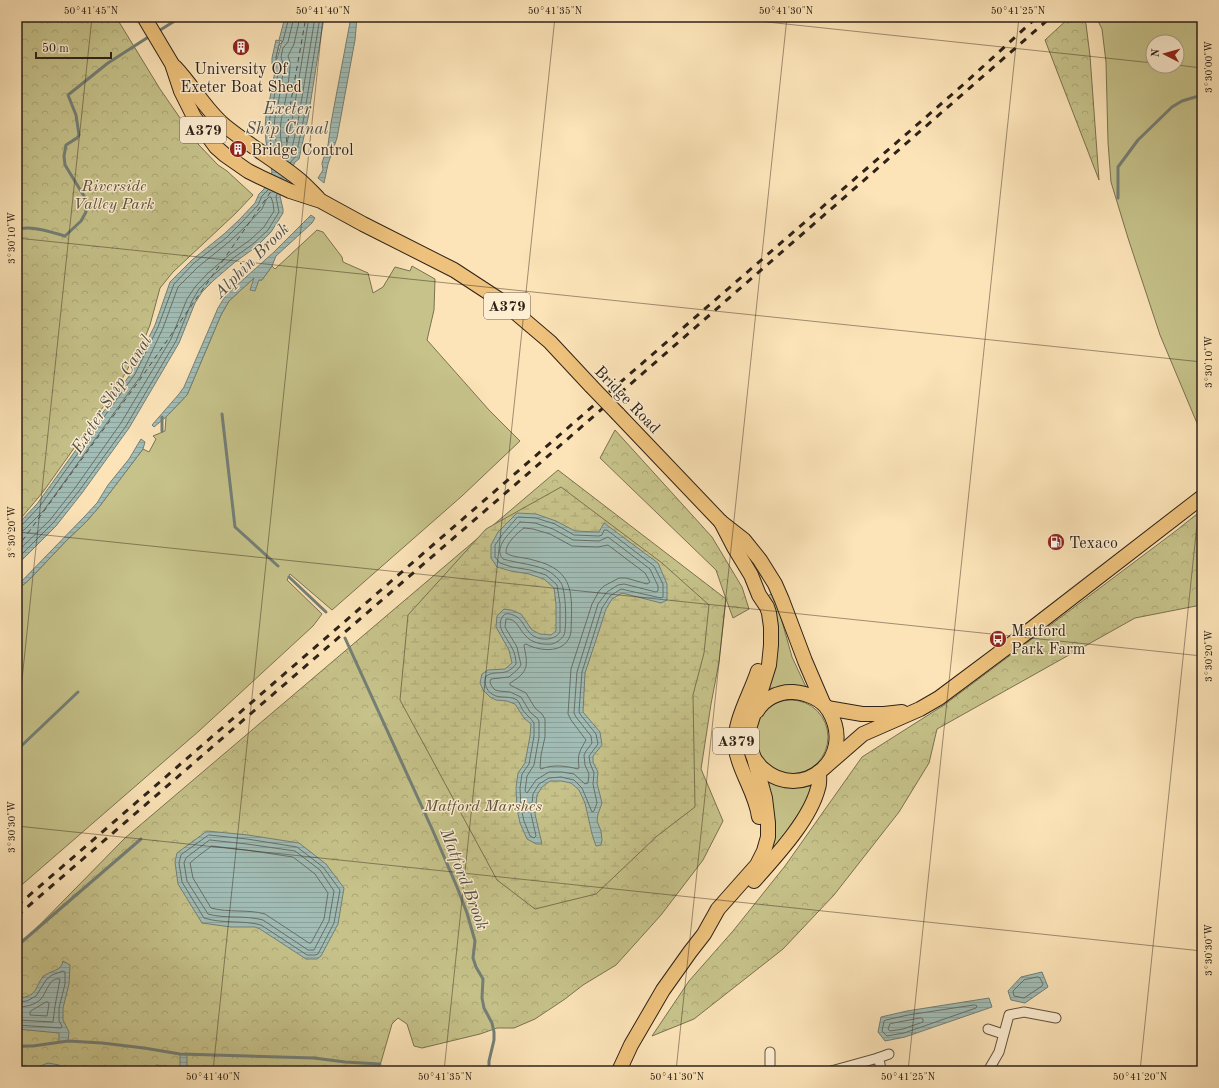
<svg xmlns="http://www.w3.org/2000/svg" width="1219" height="1088" viewBox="0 0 1219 1088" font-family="'Old Standard TT',serif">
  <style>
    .green { fill: #c6c28a; stroke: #7a7251; fill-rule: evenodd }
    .forest { fill: url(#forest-crowns); stroke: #7a7251 }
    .wetland { fill: url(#wetland-marsh); stroke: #7a7251 }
    .water { fill: url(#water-rules); stroke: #737f77 }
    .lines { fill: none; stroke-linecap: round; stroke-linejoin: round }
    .shore { stroke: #687067; stroke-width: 1 }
    .stream { stroke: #737f77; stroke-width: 3 }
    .ferry { stroke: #505047; stroke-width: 1; stroke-dasharray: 5 4; stroke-linecap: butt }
    .minor-casing { stroke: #625240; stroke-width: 11 }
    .primary-casing { stroke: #2e2218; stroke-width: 16 }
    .minor { stroke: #fdedd1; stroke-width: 9 }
    .primary { stroke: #eec27c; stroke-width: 14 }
    .rail { stroke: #2e2218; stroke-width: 3; stroke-dasharray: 7 7; stroke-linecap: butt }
    .primary-bridge-casing { stroke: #2e2218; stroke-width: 16; stroke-linecap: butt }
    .primary-bridge { stroke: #eec27c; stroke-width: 14 }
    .ticks { fill: none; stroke: #2e2218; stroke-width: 1; stroke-opacity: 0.45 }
    .labels { text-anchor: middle; stroke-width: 3; stroke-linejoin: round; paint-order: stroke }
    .shield { fill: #fdedd1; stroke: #6c5f50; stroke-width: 1 }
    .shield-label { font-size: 15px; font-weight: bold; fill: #2e2218 }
    .poi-label { font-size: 16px; fill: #2e2218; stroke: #fdedd1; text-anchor: start }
    .park-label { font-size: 16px; font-style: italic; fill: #5c523a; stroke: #fdedd1 }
    .street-label { font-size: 16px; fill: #2e2218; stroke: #fdedd1 }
    .water-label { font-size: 17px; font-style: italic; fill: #505047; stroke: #fdedd1 }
    .neatline { fill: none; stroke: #2e2218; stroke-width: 1.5 }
    .ticks-label { font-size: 10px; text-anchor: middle; fill: #2e2218 }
  </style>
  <defs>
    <pattern id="forest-crowns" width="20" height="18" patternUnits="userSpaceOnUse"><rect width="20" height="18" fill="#c6c28a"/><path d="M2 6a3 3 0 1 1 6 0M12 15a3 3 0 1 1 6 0" fill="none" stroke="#aaa676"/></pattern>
    <pattern id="wetland-marsh" width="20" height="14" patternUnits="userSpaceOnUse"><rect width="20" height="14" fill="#c6c28a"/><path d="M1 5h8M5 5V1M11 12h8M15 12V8" fill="none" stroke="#aaa676"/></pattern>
    <pattern id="water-rules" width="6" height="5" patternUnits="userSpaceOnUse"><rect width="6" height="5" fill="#a1bdb6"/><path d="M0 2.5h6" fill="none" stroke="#8ba29c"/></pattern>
  </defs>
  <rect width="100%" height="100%" fill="#fce4b8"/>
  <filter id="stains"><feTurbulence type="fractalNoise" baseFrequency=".005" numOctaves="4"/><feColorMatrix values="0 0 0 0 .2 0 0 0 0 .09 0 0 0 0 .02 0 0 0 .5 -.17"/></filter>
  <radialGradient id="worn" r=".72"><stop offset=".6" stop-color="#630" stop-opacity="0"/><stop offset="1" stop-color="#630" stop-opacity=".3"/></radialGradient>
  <!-- green -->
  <g class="green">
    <path d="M1096,17H1202V435L1160,335L1128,238L1111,182L1108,142L1106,62L1102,29ZM1153,42H1177V66H1153Z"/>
    <polygon points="317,230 323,232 342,257 343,262 368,273 373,293 383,287 395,267 410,271 412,266 435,279 434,310 427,340 489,410 520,441 462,496 332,610 290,574 287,580 322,614 313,626 199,731 17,889 17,590 29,580 67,540 86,522 99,507 143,449 149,452 156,439 153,436 165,431 166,417 187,395 221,315 229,301 255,277 259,280 262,280 272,266 275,269"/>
    <polygon points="774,593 792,657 806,687 779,687 766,689 767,596"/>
    <circle cx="791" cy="737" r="37"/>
    <path d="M764,779C774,784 784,787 795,787C800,787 806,785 811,786L812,789L802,809L785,833L772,850L769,848Z"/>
  </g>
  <!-- forest -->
  <g class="forest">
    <polygon points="17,17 116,17 160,89 198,144 218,165 227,171 253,195 236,213 173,272 160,288 150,325 144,340 118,386 43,492 17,523"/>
    <polygon points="1070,17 1082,17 1086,24 1090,56 1099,180 1045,40"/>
    <polygon points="615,430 712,537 742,587 749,609 733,618 726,599 719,662 711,704 701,769 723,821 703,860 661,915 616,965 583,985 565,999 535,1019 514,1028 497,1028 480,1034 422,1048 414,1046 407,1024 398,1018 392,1024 381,1062 376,1071 17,1071 17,948 125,838 558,470 726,599 716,570 600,458"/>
    <polygon points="1202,510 1202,603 1196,606 1135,618 937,729 929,763 899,812 834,895 783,949 694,1019 652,1036 689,981 733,931 785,866 862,757 944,705 1177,530"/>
  </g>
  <!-- wetland -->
  <polygon class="wetland" points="561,487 662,563 709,605 704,653 693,695 695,807 657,836 596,894 535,909 497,880 400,700 408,615 486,529"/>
  <!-- water -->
  <g class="water">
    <polygon points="285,17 324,17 308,118 299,159 295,162 280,196 283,209 283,213 271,232 256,247 235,262 214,280 202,292 195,303 179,343 129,428 82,493 56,526 17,565 17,525 37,504 132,372 155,325 170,282 192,260 224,234 239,220 255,203 259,194 264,189 272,172 266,142 265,128 266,116 269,103 276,66 272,64 272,58 276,40 280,41 276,58 277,59 282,41 279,40"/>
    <polygon points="351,17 357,17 355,40 337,138 328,164 324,183 318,178 323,170 322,163 328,145 331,123"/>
    <polygon points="311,215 315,218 312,223 276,256 272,266 262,280 259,280 255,291 250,290 254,278 229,301 221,315 187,395 166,417 154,427 152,425 179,394 184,387 218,308 226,295 274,252"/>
    <polygon points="141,439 145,442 143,449 99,507 86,522 67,540 29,580 17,590 17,586 85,516 97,503 108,485 129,459"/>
    <polygon points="517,513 536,514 556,521 575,531 599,532 604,523 658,563 667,584 667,600 661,603 622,593 612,599 606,609 599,631 585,673 583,712 600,732 602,745 593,756 593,762 598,772 597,783 602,803 598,814 597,821 601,831 602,840 601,845 596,846 592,834 585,803 579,790 571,783 561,781 550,781 542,787 537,795 535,814 542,844 536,844 527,839 520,823 517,809 516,788 518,773 525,763 530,736 531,724 524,718 515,704 507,701 496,700 490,697 483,690 480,683 482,674 488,670 505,669 512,663 509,650 496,627 497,616 504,609 511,610 521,614 532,630 540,634 551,635 556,631 556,604 554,588 544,579 529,574 511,571 497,567 491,558 491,545 498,532"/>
    <polygon points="207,831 248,835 299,843 326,864 344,888 338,924 321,956 317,959 306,959 260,929 255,927 231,927 202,923 178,884 175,862 177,853"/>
    <path d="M63,961L70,965L69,984L63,1008V1020L69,1032L68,1041L59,1042V1033L17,1029V998C23,998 27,997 32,994C37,990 38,983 42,978C50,969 61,973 63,961Z"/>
    <polygon points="1042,972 1048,987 1025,1003 1011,1000 1008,991 1021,977"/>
    <polygon points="989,998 992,1007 905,1037 885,1041 878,1032 881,1017 907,1011"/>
    <polygon points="187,1053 187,1068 212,1071 154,1071 156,1065 180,1068 180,1054"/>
    <polygon points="48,1063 59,1065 63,1071 29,1071 35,1068"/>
  </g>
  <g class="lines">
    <!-- shore -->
    <g class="shore">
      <path d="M300,17L294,44L288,56L290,62V68C289,77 288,87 286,97C282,118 278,125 282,147L284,149L286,148L293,115L309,17"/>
      <polyline points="272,150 269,128 270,117 273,104 279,67 279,64 276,61 276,57 279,45 283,41 289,17"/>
      <polyline points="278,154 274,128 275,117 278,105 284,67 281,57 283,48 288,42 294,17"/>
      <polyline points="286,160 291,153 299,116 315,17"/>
      <polyline points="290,163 296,156 304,117 320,17"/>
      <path d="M518,517L536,518L555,524L574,535L599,536L602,535L604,530H607L654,566L663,584V597L661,598L621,589L610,596L602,608L582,672L579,711L580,714L596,734L598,744L589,756L590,763L594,773L593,784L597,803L594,811L592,812L582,788L574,780L561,777L549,778L539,784L533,794L531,814L536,836L534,838L530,836L524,821L521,808L520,788L522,774L529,764L534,736V723C531,718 525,714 522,709C521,706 519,702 517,700C511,696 503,698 496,696C487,693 483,684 486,676C498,669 505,678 516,664C516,659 515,653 512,648C507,637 493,625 505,614C509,613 514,615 517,617C522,620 525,628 529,632C536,641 554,642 560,632V604L557,585L546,575L530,570L512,567L500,563L495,557V545L502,535Z"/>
      <path d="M520,522L535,523L553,529L573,540L599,541L608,537L650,569L658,586V591L656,592L624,584L618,585L607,592L598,604L577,672L574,713L576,717L591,736L592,743L586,751L584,755L585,765L589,774L588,783L585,784L574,774L562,772H549L536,780L527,793L525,791L527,776L534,765L539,737V721L537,718L530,712L521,697L510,692L499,691L495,690L491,685L490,681L491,679L509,677L518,669L521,665L517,647L505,627L506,619C517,618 519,630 526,636C531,643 544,645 552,644C556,643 562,639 564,635C567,628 566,590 561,583C559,579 554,575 550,572C540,565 516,563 503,559C492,547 512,531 520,522Z"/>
      <polyline points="17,527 21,526 40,506 135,374 158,327 174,284 194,263 226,238 242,222 258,205 262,196 268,190"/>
      <path d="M524,528L533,529L550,534L572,546L598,547L608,545L645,573L650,582L647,584L626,578H619L604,586L599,591L592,604L571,669L568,714L571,720L586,740C580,751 577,754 579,767L578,769C566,766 553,764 541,769L540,768L541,755L545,737V719L542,714L535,708L526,693L510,685V683C529,672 528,665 524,646V645L526,644C541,652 567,654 571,632C572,595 576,570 533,560C524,557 514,558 506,553C505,544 517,533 524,528Z"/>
      <polyline points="17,532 24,530 44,510 140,377 163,328 178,287 198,267 230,241 246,226 262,209 266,200 269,197 271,197 273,203 274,211 264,227 250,240 229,255 208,273 195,287 187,299 171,339 121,423 75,488 50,520 17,552"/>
      <polyline points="17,559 53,523 79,491 126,426 176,341 192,301 199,289 211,277 232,259 253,244 268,230 279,212 276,197 277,194"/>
      <path d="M209,835L247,839L297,847L323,867L340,890L334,923L318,954L315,955H307L261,925C243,920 223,924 204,918L182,882L179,863L181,855Z"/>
      <path d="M210,840L247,844L295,851L320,870L334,891L329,921L314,950H308L263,920C245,915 225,919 208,914L187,881L184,863L186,858Z"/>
      <path d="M212,846L246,850L293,857L315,874L328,893L324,919L311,943H309L265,914C248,909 229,913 211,908L193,878L190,863L197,857Z"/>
      <polygon points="1038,977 1040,978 1043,984 1042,986 1024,998 1014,996 1013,991 1024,980"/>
      <polyline points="17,1002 27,1001 36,996 46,980 52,975 63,971 65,972 65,984 59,1008 59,1021 62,1026 61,1028 17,1025"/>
      <polygon points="46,1002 48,1002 49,1004 47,1016 30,1015 30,1012"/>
      <polygon points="975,1005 977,1006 976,1008 904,1033 887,1036 882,1031 884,1021 886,1020 908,1015"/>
      <path d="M17,1007C26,1007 35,1005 41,999C47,992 49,977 60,979L55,1006L53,1022L17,1020"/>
      <polygon points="921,1018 923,1019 923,1022 903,1029 890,1031 888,1029 890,1024"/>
    </g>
    <!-- stream -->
    <g class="stream">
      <polyline points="157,32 181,17"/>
      <polyline points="1118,198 1118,167 1138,140 1172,107 1182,101 1202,95"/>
      <path d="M17,230C28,224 54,233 65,236L81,221L86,212L84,196L65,165L64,156L66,145L77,138L79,135L76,115L68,95L108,63L150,36"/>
      <polyline points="222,414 235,527 278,566"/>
      <polyline points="162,431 162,417"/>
      <polyline points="289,577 326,612"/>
      <polyline points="345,638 433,831 457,887 467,913 475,941 473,958 476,967 483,979 482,998 484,1008 492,1023 494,1032 494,1040 489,1061 489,1071"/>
      <polyline points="17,750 78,692"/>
      <polyline points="17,946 141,839"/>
      <polyline points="17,1046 33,1046 68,1041 102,1043 144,1048 180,1054 314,1058 345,1062 380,1064"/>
    </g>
    <!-- ferry -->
    <g class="ferry">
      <polyline points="286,160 287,130 291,101 306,17"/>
      <polyline points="17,548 141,378 272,190"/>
    </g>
    <defs>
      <g id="minor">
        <polyline points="988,1029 1003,1034"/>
        <polyline points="770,1052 770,1071"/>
        <polyline points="878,1058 889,1054"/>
        <polyline points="831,1071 878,1058 880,1064 881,1071"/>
        <polyline points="988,1071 999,1052 1009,1015 1024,1012 1056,1018"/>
      </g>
      <g id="primary">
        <polyline points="144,17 172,64 181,91 194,117 216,147 225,155 248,171 260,177 290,191 321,201 363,224 454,270 503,302 550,342 591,386"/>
        <path d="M175,67C193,86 205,109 224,125C247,144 273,159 296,177C304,183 311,191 318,198"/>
        <polyline points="618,414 721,522 744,540 760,560 775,584 782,600 805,661 823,703"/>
        <path d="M758,671C750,696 732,723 736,750C740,773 756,793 759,817"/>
        <polyline points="827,708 862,714 884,714 902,712"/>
        <path d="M755,760C758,763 760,767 763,769C801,803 857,759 829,711C822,699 807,693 793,692C779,691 764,699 757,711"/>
        <polyline points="825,767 863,734 920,709 939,698 1026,633 1202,497"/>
        <path d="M754,881C776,856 810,820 818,788C820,783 819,777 819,772"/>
        <polyline points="619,1071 631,1045 663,990 690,952 704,934 718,909 757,865 764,851 768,837 768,823 765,798 754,758 750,747 748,732 769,665 771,645 771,627 769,613 767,607 759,595 751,575 734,547 721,522"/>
      </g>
    </defs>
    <!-- minor casing -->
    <use href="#minor" class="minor-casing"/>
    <!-- primary casing -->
    <use href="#primary" class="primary-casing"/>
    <!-- minor -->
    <use href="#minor" class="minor"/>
    <!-- primary -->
    <use href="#primary" class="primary"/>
    <!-- rail -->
    <g class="rail">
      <polyline points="17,906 964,84 1037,17"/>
      <polyline points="17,916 524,477 1051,17"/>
    </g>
    <defs>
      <polyline id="primary-bridge" points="591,386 618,414"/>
    </defs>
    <!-- primary-bridge casing -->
    <use href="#primary-bridge" class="primary-bridge-casing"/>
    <!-- primary-bridge -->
    <use href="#primary-bridge" class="primary-bridge"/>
  </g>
  <!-- ticks -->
  <path class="ticks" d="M720,17L1153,63M1177,65L1202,68M17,238L1202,362M17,532L1202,656M17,727L92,17M17,826L1202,951M213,1071L323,17M444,1071L555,17M676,1071L787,17M908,1071L1019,17M1140,1071L1202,476"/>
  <!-- icons -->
  <defs>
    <symbol id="building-disc" viewBox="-11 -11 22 22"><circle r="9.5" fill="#8f2418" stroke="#fdedd1"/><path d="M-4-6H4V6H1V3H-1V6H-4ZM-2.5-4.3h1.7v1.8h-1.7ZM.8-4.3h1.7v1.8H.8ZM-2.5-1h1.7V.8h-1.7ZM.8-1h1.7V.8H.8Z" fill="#fff"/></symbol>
    <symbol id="fuel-disc" viewBox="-11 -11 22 22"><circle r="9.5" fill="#8f2418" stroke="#fdedd1"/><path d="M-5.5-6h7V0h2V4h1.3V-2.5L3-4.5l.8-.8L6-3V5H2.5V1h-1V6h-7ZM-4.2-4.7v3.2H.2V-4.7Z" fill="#fff"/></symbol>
    <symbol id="bus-disc" viewBox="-11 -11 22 22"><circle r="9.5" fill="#8f2418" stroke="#fdedd1"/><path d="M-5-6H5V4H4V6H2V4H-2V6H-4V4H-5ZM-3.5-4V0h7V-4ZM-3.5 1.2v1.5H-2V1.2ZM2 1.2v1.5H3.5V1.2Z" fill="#fff"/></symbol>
  </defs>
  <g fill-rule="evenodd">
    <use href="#building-disc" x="231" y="37" width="20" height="20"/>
    <use href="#building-disc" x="228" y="139" width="20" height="20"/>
    <use href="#fuel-disc" x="1046" y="532" width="20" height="20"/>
    <use href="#bus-disc" x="988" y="629" width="20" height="20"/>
  </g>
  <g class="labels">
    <!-- shield labels -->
    <g class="shield">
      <rect x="180" y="117" width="46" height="26" rx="3"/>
      <rect x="484" y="293" width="46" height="26" rx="3"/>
      <rect x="713" y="728" width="46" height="26" rx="3"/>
    </g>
    <g class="shield-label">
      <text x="203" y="135">A379</text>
      <text x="507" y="311">A379</text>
      <text x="736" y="746">A379</text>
    </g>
    <!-- poi labels -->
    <g class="poi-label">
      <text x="241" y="74" text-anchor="middle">University Of<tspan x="241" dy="18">Exeter Boat Shed</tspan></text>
      <text x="251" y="155">Bridge Control</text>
      <text x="1069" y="548">Texaco</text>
      <text x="1011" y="636">Matford<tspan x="1011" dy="18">Park Farm</tspan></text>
    </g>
    <!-- park labels -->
    <g class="park-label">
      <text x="114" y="191">Riverside<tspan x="114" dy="18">Valley Park</tspan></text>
      <text x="483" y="811">Matford Marshes</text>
    </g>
    <!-- street labels -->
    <g class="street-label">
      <text transform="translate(628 399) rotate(46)" y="6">Bridge Road</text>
    </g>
    <!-- water labels -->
    <g class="water-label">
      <text x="287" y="114">Exeter<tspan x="287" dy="20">Ship Canal</tspan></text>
      <text transform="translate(251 260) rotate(-45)" y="6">Alphin Brook</text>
      <text transform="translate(111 394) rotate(-58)" y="6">Exeter Ship Canal</text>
      <text transform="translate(465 879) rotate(69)" y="6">Matford Brook</text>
    </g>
  </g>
  <!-- margin -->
  <rect width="1219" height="1088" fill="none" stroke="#fce4b8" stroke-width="44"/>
  <!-- north arrow -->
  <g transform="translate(1165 54) rotate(276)"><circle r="19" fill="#fdedd1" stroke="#aa9c87"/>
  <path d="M0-3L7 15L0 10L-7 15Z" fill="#8f2418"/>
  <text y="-6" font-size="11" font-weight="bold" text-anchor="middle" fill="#2e2218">N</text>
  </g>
  <!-- scale -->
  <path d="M36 52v6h75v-6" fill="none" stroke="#2e2218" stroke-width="2"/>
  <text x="42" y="52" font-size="12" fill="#2e2218" stroke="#fdedd1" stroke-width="3" paint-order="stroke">50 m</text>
  <rect x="22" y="22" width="1175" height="1044" class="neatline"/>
  <g class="ticks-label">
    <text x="91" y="14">50°41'45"N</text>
    <text x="323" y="14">50°41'40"N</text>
    <text x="555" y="14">50°41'35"N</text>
    <text x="786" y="14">50°41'30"N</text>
    <text x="1018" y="14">50°41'25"N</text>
    <text transform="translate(1208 67) rotate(-90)" y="4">3°30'00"W</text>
    <text transform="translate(11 238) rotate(-90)" y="4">3°30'10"W</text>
    <text transform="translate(1208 362) rotate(-90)" y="4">3°30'10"W</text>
    <text transform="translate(11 532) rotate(-90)" y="4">3°30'20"W</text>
    <text transform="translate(1208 656) rotate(-90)" y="4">3°30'20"W</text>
    <text transform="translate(11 827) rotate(-90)" y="4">3°30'30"W</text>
    <text transform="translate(1208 950) rotate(-90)" y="4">3°30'30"W</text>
    <text x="213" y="1080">50°41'40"N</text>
    <text x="445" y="1080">50°41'35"N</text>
    <text x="677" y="1080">50°41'30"N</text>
    <text x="908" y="1080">50°41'25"N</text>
    <text x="1140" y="1080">50°41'20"N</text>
  </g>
  <rect width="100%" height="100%" filter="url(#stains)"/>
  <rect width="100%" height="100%" fill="url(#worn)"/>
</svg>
